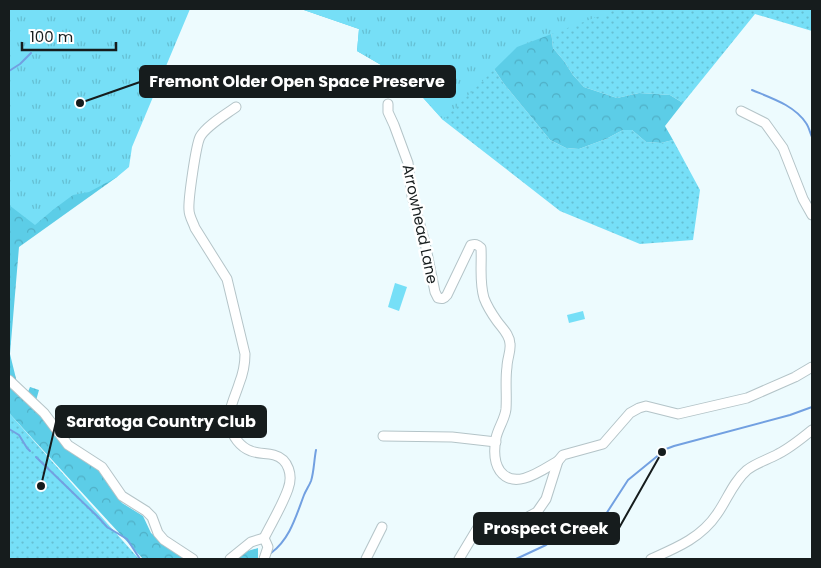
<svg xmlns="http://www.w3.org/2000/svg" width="821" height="568" viewBox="0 0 821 568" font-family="Poppins,sans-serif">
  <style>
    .grass { fill: url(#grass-dots) }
    .forest { fill: url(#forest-crowns) }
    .park { fill: url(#park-tufts) }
    .pitch { fill: #76dff7 }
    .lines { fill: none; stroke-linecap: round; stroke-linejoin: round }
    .stream { stroke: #72a0e1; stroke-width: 2 }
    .minor-casing { stroke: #b4c4c8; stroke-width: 11 }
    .minor { stroke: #fff; stroke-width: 9 }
    .labels { text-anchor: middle; stroke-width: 5; stroke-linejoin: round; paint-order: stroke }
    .street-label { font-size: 15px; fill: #161c1d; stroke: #fff }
    .leader { fill: none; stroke: #161c1d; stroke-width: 2 }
    .callout-dot { fill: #161c1d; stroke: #fff; stroke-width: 2 }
    .callout { fill: #161c1d; stroke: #161c1d; stroke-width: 2 }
    .callout-label { font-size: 16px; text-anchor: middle; font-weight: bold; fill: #fff }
  </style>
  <defs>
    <pattern id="grass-dots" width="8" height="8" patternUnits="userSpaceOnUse" patternTransform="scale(1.25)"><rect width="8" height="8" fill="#76dff7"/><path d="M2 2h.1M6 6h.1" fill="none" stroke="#65bfd3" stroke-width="1.8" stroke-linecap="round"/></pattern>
    <pattern id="forest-crowns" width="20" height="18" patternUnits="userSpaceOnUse" patternTransform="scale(1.25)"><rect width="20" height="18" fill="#5ccde7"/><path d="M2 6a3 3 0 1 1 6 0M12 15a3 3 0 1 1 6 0" fill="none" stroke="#4fafc6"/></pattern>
    <pattern id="park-tufts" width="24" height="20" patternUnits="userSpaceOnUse" patternTransform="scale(1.25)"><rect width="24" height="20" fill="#76dff7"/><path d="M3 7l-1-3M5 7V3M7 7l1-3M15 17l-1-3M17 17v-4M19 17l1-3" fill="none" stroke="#65bfd3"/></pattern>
  </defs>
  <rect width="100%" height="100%" fill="#edfbfe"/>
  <!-- grass -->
  <g class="grass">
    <polygon points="592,9 812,9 812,31 755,14 683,103 670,95 656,94 639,93 617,98 584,87 573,75 564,61 553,48 551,30"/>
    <polygon points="490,63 504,84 550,140 566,148 579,149 606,139 623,130 632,130 646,142 661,143 673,140 700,190 693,240 640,244 560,211 443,120 407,80"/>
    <polygon points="9,413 139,559 9,559"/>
  </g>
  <!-- forest -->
  <g class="forest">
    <polygon points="301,9 551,30 553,48 564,61 573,75 584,87 617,98 639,93 656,94 670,95 683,103 665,126 673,140 661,143 646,142 632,130 623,130 606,139 579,149 566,148 550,140 504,84 490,63 416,87 407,80 357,51 359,29"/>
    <polygon points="134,134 117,177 19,247 10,354 21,399 25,399 30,387 39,390 35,404 66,446 100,469 109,486 122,503 143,516 151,533 184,559 143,559 9,413 9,147"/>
    <polygon points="258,548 258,559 237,559 244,552"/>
  </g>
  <!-- park -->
  <g class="park">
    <polygon points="9,9 190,9 132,147 129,167 117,177 89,192 73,195 54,209 35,225 9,205"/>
    <polygon points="301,9 618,9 517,47 443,120 407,80 357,51 359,29"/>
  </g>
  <!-- pitch -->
  <g class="pitch">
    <polygon points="395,283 407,287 399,311 388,307"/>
    <polygon points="583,311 585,319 569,323 567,315"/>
  </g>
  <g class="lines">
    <!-- stream -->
    <g class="stream">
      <polyline points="9,71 20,64 31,53"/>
      <path d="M752,90C771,98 794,105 806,123C809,127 810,133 812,137"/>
      <polyline points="9,429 19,435 27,448 30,451"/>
      <polyline points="36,457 98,517 107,527 127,539 140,559"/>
      <path d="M271,553C290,539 296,516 304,495C306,490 309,486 311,481C314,472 314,460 316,450"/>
      <polyline points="516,559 546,545 558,537 585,527 606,514 628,480 666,449 674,446 790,415 812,407"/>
    </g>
    <defs>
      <g id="minor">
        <path d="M388,104V112L394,125L408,163L412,196L425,243L435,292L438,298C442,299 444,299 447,295L471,245C475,244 477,244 481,248C482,265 479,281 484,298C487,306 492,314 497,321C502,328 510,335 510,344C511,351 507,359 507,367C505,380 507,395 506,409C505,419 498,428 496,438C494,449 493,461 500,471C515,491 542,470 558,461"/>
        <path d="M236,107C225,115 206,126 200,137C196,145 188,200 189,210C189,216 193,222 195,228L227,279L245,354C245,364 243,374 239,384C235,397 227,411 230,425C232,436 240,447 251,451C258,454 266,453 274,455C289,459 293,476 288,489C282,506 272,522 264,538"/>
        <polyline points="741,111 765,123 783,148 803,199 812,215"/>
        <polyline points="9,380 44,413 68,445 102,467 122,496 146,511 152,517 158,533 164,540 193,559"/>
        <polyline points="383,436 452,437 496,442"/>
        <polyline points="264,538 268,547 264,559"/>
        <polyline points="230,559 251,542 264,538"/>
        <polyline points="366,559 382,527"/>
        <polyline points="459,559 480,524 487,520 501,519 513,520 526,518 537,512 546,499 558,461 563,455 603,444 630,413 639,408 646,406 678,414 747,398 795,377 812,367"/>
        <path d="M651,559C676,548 701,538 717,514C727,500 733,482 747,470C756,463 767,460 778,454C790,448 801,439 812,430"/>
      </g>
    </defs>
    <!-- minor casing -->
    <use href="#minor" class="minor-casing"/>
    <!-- minor -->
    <use href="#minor" class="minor"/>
  </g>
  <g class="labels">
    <!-- street labels -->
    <g class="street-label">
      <text transform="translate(420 224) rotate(78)" y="5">Arrowhead Lane</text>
    </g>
  </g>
  <!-- callouts -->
  <path class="leader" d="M80 103L140 82M41 486L56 422M662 452L619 528"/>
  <g class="callout-dot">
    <circle cx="80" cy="103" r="5"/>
    <circle cx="41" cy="486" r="5"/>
    <circle cx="662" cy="452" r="5"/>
  </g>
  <g class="callout">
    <rect x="140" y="66" width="315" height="31" rx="5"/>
    <rect x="56" y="406" width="210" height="31" rx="5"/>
    <rect x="474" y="513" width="145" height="31" rx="5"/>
  </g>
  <g class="callout-label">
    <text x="297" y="87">Fremont Older Open Space Preserve</text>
    <text x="161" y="427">Saratoga Country Club</text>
    <text x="546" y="534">Prospect Creek</text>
  </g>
  <!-- border -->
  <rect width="821" height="568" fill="none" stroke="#161c1d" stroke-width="20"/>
  <!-- scale -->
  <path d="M22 42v8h94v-8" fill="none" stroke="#161c1d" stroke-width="2.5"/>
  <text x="30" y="42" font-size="15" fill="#161c1d" stroke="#ffffff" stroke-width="4" paint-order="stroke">100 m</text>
</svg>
